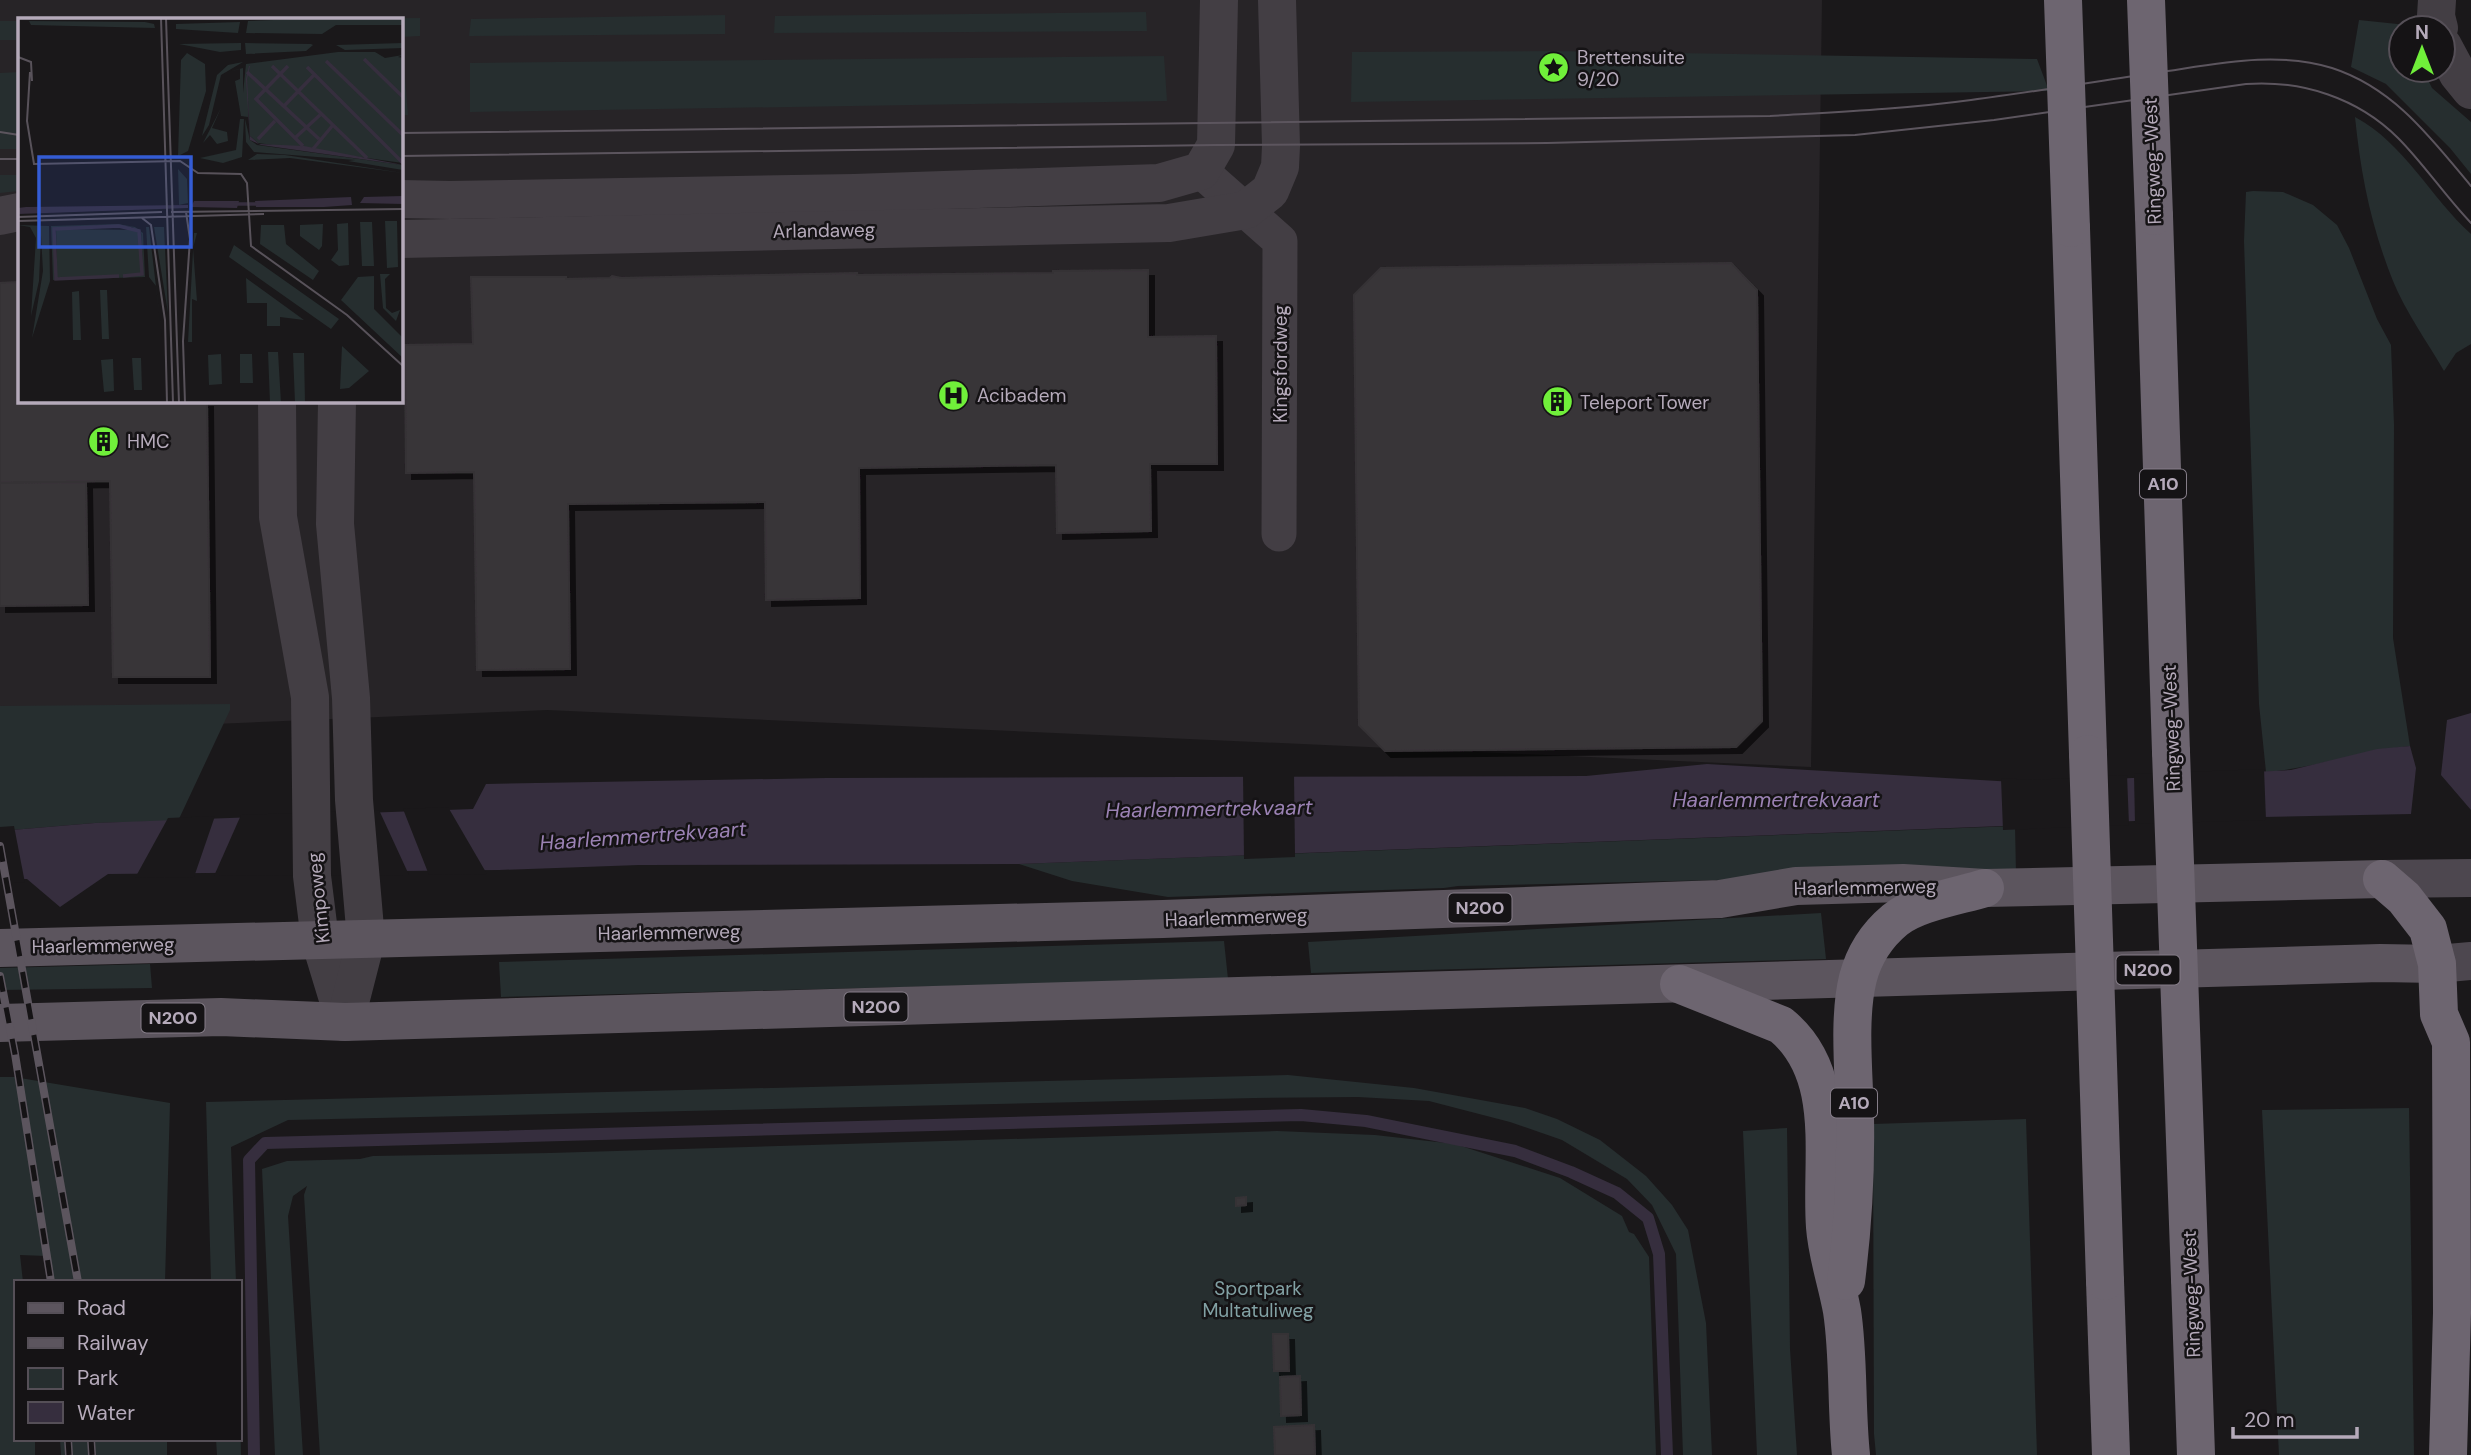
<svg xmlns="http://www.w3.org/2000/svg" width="2471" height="1455" viewBox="0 0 2471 1455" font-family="'DM Sans',sans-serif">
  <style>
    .built { fill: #272427; fill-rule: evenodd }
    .green { fill: #262e2f }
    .water { fill: #362e3e }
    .pier { fill: #1a181a }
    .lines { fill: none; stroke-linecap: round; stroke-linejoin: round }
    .stream { stroke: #362e3e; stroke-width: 12 }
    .building { fill: #393539; stroke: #363236; stroke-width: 2; filter: url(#shadow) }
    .minor { stroke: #433e44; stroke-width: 35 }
    .tertiary { stroke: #433e44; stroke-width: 38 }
    .secondary { stroke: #4d474f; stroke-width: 38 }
    .primary { stroke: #5c555e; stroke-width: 38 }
    .motorway { stroke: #6d6570; stroke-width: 38 }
    .tram { stroke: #5c555e; stroke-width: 2 }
    .rail-casing { stroke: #5c555e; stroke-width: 8 }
    .rail { stroke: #151315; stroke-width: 5; stroke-dasharray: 16; stroke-linecap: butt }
    .motorway-bridge { stroke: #6d6570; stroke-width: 38 }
    .labels { text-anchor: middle; stroke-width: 5; stroke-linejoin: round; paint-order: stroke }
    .shield { fill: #151315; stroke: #857d88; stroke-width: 2 }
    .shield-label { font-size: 18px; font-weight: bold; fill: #b5aaba }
    .poi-label { font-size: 19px; fill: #b5aaba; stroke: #151315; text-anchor: start }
    .street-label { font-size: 19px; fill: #b5aaba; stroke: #151315 }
    .park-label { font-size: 19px; fill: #82a1a4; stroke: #151315 }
    .water-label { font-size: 21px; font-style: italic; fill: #9b82b4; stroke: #151315 }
    .inset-river { fill: none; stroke: #362e3e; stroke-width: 3.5 }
    .inset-road { fill: none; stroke: #58525a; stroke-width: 2 }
    .view { fill: #345cd4; fill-opacity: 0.15; stroke: #345cd4; stroke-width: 3.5 }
    .inset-edge { fill: none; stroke: #b5aaba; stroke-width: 3.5 }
  </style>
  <defs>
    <filter id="shadow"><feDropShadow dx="6" dy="6" stdDeviation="0" flood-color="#0009"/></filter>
  </defs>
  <rect width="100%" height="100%" fill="#1a181a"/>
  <!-- built -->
  <path class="built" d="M0,0H1822L1811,767L547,710L0,733ZM19,19H401V401H19Z"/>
  <!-- green -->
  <g class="green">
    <polygon points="1146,12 1147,31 774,33 775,16"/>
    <polygon points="725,15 725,34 469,36 471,19"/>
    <polygon points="420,18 420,36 401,37 401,19 259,19"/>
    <polygon points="2359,20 2407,25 2407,28 2401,28 2401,70 2423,70 2432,88 2471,122 2471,174 2450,148 2386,84 2351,67"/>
    <rect x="0" y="21" width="19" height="19"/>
    <polygon points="1553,51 2037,59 2049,91 1351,102 1352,52"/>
    <polygon points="1164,56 1167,101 470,112 470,63"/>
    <polygon points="401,65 404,65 408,115 401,115"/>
    <polygon points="19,72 19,149 0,149 0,73"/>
    <path d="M2355,117C2404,143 2431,198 2471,234V344L2456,353L2444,371C2428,343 2405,311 2393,281C2371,226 2361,176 2355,117Z"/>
    <polygon points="0,175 19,175 19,191 0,193"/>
    <path d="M2253,191L2283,192L2313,205L2337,225L2349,248L2377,319L2391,345L2394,425L2393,638L2410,746C2361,751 2315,768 2266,772L2259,704L2244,241L2246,192Z"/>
    <polygon points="230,704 230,710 178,821 95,823 0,831 0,706"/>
    <polygon points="2015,826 2016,873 1458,886 1444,888 1168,897 1072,881 1019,864"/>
    <polygon points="1821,913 1826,959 1311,973 1308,942"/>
    <polygon points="1224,941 1228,979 501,997 499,962"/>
    <polygon points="150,964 152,988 0,990 0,968"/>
    <polygon points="1288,1075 1414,1088 1525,1108 1557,1119 1600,1140 1646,1176 1672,1205 1688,1230 1706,1323 1712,1455 1683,1455 1676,1254 1652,1205 1627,1179 1562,1140 1510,1122 1429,1101 1358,1097 1255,1098 288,1120 231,1147 236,1282 211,1282 206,1102"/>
    <polygon points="0,1077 14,1077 170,1103 165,1282 48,1282 46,1256 20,1255 23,1282 16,1282 16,1439 35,1439 35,1455 0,1455"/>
    <polygon points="2409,1108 2414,1455 2279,1455 2262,1110"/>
    <polygon points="2026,1119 2037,1455 1876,1455 1874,1434 1873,1124"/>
    <polygon points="1787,1128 1790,1349 1797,1455 1757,1455 1743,1131"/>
    <polygon points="1277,1131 1375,1135 1455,1144 1560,1178 1622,1216 1629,1232 1634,1234 1649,1257 1656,1455 320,1455 304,1195 307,1186 293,1196 288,1216 303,1455 275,1455 262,1169 287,1161 360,1159 373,1156 550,1153"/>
    <polygon points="240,1410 241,1455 217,1455 216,1439 240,1439"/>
    <polygon points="60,1439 167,1439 167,1455 61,1455"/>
  </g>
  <!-- water -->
  <g class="water">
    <polygon points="2471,713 2471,810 2441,775 2447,720"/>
    <polygon points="2410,746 2416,768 2411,814 2212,818 1019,864 639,865 499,870 108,874 60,907 27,879 0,879 0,831 95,823 473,809 486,784 827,778 1586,776 1707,764 2032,783 2291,770 2377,749"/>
  </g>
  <!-- pier -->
  <g class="pier">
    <polygon points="2264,769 2266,820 2135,824 2134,774"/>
    <polygon points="1243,773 1294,773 1295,857 1244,859"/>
    <polygon points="2127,775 2129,825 2003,830 2001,778 2032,780"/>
    <polygon points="448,807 487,874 429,875 403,809"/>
    <polygon points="379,810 409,875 214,876 241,815"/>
    <polygon points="215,816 194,877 135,878 168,818"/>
    <polygon points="14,826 25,883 0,882 0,827"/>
  </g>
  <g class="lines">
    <!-- stream -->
    <polyline class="stream" points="254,1455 249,1160 265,1143 1301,1115 1366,1121 1515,1151 1571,1172 1617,1193 1648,1218 1659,1254 1667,1455"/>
  </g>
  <!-- building -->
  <g class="building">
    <polygon points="1731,263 1757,290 1762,721 1736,747 1385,751 1359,725 1354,295 1381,268"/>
    <polygon points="1148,270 1148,337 1216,336 1217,464 1150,464 1151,531 1057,533 1056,465 859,468 860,598 766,600 765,502 568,504 570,669 477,670 474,472 406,473 405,345 473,344 471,277 566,277 566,279 610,278 612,276 621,278 857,273 857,275 1053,273 1053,271"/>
    <polygon points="19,282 19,401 207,401 210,677 113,677 110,481 0,483 0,283"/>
    <polygon points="86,482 88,605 0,606 0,483"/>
    <polygon points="1246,1197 1246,1205 1236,1206 1236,1198"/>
    <polygon points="1273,1334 1288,1334 1289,1371 1274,1371"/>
    <polygon points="1300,1376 1301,1415 1281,1416 1280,1377"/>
    <polygon points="1314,1425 1315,1455 1275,1455 1274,1427"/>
  </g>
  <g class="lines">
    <!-- minor -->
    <polyline class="minor" points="1201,171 1280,241 1279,534"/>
    <!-- tertiary -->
    <g class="tertiary">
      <polyline points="2437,0 2436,16 2439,28"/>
      <polyline points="2443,46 2458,74 2471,90"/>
      <polyline points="401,199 450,200 854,193 1159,183 1201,171 1216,145 1219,0"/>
      <polyline points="0,216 19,212"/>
      <polyline points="401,239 1169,223 1246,210 1270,191 1280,167 1281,146 1277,0"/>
      <polyline points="277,401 278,517 310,697 312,876 320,940 345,1022"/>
      <polyline points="337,401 335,524 351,698 354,800 366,940 345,1022"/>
    </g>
    <!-- secondary -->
    <g class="secondary">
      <polyline points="2382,879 2471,878"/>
      <polyline points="2437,964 2471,961"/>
    </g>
    <!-- primary -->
    <g class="primary">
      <polyline points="0,948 1163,919 1720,899 1796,886 1903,883 1985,888 2382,879"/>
      <polyline points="0,1023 221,1017 345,1022 2380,963 2437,964"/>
    </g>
    <!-- motorway -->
    <g class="motorway">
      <polyline points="2154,216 2171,752"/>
      <polyline points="2071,228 2088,754"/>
      <polyline points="2382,879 2404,898 2428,929 2437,964 2439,1014 2451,1042 2452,1313 2448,1455"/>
      <path d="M1679,984L1781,1025C1841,1074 1820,1159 1825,1227C1827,1255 1837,1283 1842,1311C1849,1356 1846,1408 1851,1455"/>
      <polyline points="2190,1279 2196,1455"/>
      <path d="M1846,1281C1853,1226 1856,1172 1855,1116C1854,1075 1848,1017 1858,978C1864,955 1877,935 1895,920C1915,903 1959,896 1985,888"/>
      <polyline points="2105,1281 2111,1455"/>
    </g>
    <!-- tram -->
    <g class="tram">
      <polyline points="0,132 19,135"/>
      <path d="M401,133L1770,116C1837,112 1905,109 1971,100C2032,92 2093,82 2154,73C2212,65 2274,50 2332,68C2394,88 2431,138 2471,186"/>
      <path d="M401,156L1216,145L1547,143L1855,135L1994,120L2246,84C2302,80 2358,98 2398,138C2424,164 2445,196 2471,223"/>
      <polyline points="0,159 19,159"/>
    </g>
    <defs>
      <g id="rail">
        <polyline points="0,846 78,1282"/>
        <polyline points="0,976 15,1054 51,1282"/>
        <polyline points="68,1439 69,1455"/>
        <polyline points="91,1439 92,1455"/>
      </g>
    </defs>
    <!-- rail casing -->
    <use href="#rail" class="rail-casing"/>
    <!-- rail -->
    <use href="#rail" class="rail"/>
    <!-- motorway-bridge -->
    <g class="motorway-bridge">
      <polyline points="2063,0 2071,228"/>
      <polyline points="2146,0 2154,216"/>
      <polyline points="2171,752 2190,1279"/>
      <polyline points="2088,754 2105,1281"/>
    </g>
  </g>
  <!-- icons -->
  <defs>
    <symbol id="sight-disc" viewBox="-11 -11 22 22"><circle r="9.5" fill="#70ef3a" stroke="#151315"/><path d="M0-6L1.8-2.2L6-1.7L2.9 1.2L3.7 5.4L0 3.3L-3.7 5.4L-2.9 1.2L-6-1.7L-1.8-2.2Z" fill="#111"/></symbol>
    <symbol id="hospital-disc" viewBox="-11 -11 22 22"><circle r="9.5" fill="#70ef3a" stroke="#151315"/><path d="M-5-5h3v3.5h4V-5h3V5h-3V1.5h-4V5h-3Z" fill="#111"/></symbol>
    <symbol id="building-disc" viewBox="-11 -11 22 22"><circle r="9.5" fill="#70ef3a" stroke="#151315"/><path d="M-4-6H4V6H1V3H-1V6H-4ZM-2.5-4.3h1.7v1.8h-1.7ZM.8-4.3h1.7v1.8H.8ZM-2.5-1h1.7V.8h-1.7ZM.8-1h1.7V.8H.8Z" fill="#111"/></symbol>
  </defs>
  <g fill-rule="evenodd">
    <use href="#sight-disc" x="1536" y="50" width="35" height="35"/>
    <use href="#hospital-disc" x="936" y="378" width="35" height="35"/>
    <use href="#building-disc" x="1540" y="384" width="35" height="35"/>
    <use href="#building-disc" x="86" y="424" width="35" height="35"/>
  </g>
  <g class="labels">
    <!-- shield labels -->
    <g class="shield">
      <rect x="2140" y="469.5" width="46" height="29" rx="5"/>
      <rect x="1448.5" y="893.5" width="63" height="29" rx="5"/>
      <rect x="2116.5" y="955.5" width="63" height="29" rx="5"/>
      <rect x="844.5" y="992.5" width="63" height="29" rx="5"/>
      <rect x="141.5" y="1003.5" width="63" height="29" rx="5"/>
      <rect x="1831" y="1088.5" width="46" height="29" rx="5"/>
    </g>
    <g class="shield-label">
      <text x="2163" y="490">A10</text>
      <text x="1480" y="914">N200</text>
      <text x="2148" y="976">N200</text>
      <text x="876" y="1013">N200</text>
      <text x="173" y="1024">N200</text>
      <text x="1854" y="1109">A10</text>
    </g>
    <!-- poi labels -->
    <g class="poi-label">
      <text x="1577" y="64">Brettensuite<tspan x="1577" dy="22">9/20</tspan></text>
      <text x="977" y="402">Acibadem</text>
      <text x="1580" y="409">Teleport Tower</text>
      <text x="127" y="448">HMC</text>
    </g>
    <!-- street labels -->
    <g class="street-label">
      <text transform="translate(2152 161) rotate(-92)" y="7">Ringweg-West</text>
      <text transform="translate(824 230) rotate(-1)" y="7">Arlandaweg</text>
      <text transform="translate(1280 364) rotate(-90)" y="7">Kingsfordweg</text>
      <text transform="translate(2171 728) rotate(-92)" y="7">Ringweg-West</text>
      <text transform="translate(1865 887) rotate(-1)" y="7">Haarlemmerweg</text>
      <text transform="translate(318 898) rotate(-96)" y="7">Kimpoweg</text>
      <text transform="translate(1236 917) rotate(-2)" y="7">Haarlemmerweg</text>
      <text transform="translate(669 932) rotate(-1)" y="7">Haarlemmerweg</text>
      <text transform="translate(103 945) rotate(-1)" y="7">Haarlemmerweg</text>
      <text transform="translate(2191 1294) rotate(-92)" y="7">Ringweg-West</text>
    </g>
    <!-- park labels -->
    <g class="park-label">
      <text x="1258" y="1295">Sportpark<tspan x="1258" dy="22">Multatuliweg</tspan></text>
    </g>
    <!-- water labels -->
    <g class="water-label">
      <text x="1776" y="807">Haarlemmertrekvaart</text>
      <text transform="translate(1209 809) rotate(-1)" y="7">Haarlemmertrekvaart</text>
      <text transform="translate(643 836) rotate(-4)" y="7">Haarlemmertrekvaart</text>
    </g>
  </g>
  <!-- overview -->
  <g transform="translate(18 18)">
    <rect width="385" height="385" fill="#1a181a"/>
    <path d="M309,0H385V7H318L304,16L228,15L230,3ZM11,3L127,4L136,6L137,10L13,7ZM222,4L220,15L158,11V6ZM223,25V32L202,34L161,26ZM227,25L293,26L295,27L288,33L228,36ZM385,25V30L327,32L318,27ZM320,34H357L367,40L385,37L380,39L385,40V145L240,125L232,118L230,83V99L223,98L217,63L222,61V51L210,54L201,65L210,54L225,50V75L228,46ZM169,35L187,46L188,73L170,133L160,138L163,42ZM225,44L203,57L191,107L184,118L199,57L210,47ZM203,90L194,110L209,114L210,123L199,126L192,117L185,125ZM222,101H226L224,139L205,145L182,140L218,132ZM227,101L232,122L239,127L385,147V152L330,143L337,142L236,134L228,124ZM239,136L267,137L385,155L272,140L230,142ZM160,151L169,161L170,185L161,187ZM367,203H379L380,249L369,250ZM342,204H354L356,248H344ZM330,205L331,247L321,248L313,242L320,232L319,206ZM100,206L117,209L125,215L127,259L35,262L33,208ZM98,207L114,209L123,214L125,250L123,217L117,212L38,211L39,259L64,260L37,261L35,210ZM305,206L304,228L301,232L282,218V207ZM0,207L31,208L32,263L14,320L25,253L23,218L21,263L13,298L18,220L12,209ZM243,207H266L268,226L301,253L295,262L242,226ZM128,209H131L144,320L138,268L131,259ZM136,209H146L150,295ZM176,215H179L175,230L179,283L174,281V324H170ZM216,227L321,301L313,311L211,239ZM362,256H372L367,261L368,290L374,295L382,292L378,303L365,290ZM356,258V291L385,320V340L323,282L340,259ZM228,260L286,302L262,299V308H249V285H229ZM82,272H89L91,321H84ZM61,273L63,322H55L54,274ZM324,328L351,353L331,370L322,371ZM250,334H260L263,385H252ZM275,335H286L287,385H277ZM203,336L204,366L191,367L190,337ZM222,336H234L235,365H222ZM114,340H123L124,372H116ZM95,341L96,373L86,374L83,342Z" fill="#262e2f" fill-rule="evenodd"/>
    <path d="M365,38L232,48L229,61L232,118L241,126L286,128L385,147L243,127L232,122L228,61L231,48ZM385,178V186L342,185L346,179ZM333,179L334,187L306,189H238L237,183ZM176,183H221L219,190L173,189ZM170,187V190L0,196V190L8,189Z" fill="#362e3e"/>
    <path class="inset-river" d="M346,41L385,79M308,43L385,117M254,48L349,140M270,48L238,81L285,128M289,49L385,145M229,54L301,121M266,88L296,57M278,119L302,97M240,121L257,103M295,131L315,107M216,186H239M101,258L38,261L36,211L101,208L121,213L124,256L105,258"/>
    <path class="inset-road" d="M143,0L155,385M148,0L161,385M0,39L13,44L14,63M12,54L9,103L16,146L162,143L180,155L223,156L229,165L233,228L329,297L385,348M153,194L385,191M0,199L144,194M124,200L133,207L147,302L149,385M0,203L246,196M167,385L165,323L172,221L168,194"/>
    <path class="view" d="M21,139H173V229H21Z"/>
    <rect width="385" height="385" class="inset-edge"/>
  </g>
  <!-- legend -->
  <rect x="14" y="1280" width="228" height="161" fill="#151315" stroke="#554f57" stroke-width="2"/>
  <rect x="28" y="1303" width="35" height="10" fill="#5c555e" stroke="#554f57" stroke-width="2"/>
  <text x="77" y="1315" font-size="21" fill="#b5aaba">Road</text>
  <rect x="28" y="1338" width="35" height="10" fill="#5c555e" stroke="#554f57" stroke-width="2"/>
  <text x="77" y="1350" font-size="21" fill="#b5aaba">Railway</text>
  <rect x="28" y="1368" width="35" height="21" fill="#262e2f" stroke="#554f57" stroke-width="2"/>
  <text x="77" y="1385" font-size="21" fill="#b5aaba">Park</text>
  <rect x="28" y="1402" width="35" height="21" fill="#362e3e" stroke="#554f57" stroke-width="2"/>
  <text x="77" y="1420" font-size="21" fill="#b5aaba">Water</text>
  <!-- north arrow -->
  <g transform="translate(2422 49)"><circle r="33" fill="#151315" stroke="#554f57" stroke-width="2"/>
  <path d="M0-5L12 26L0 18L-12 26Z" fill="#70ef3a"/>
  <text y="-10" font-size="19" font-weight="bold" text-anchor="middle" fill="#b5aaba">N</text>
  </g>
  <!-- scale -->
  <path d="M2233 1427v10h124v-10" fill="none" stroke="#b5aaba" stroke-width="3.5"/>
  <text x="2244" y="1427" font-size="21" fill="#b5aaba" stroke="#151315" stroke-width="5" paint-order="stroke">20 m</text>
</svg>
